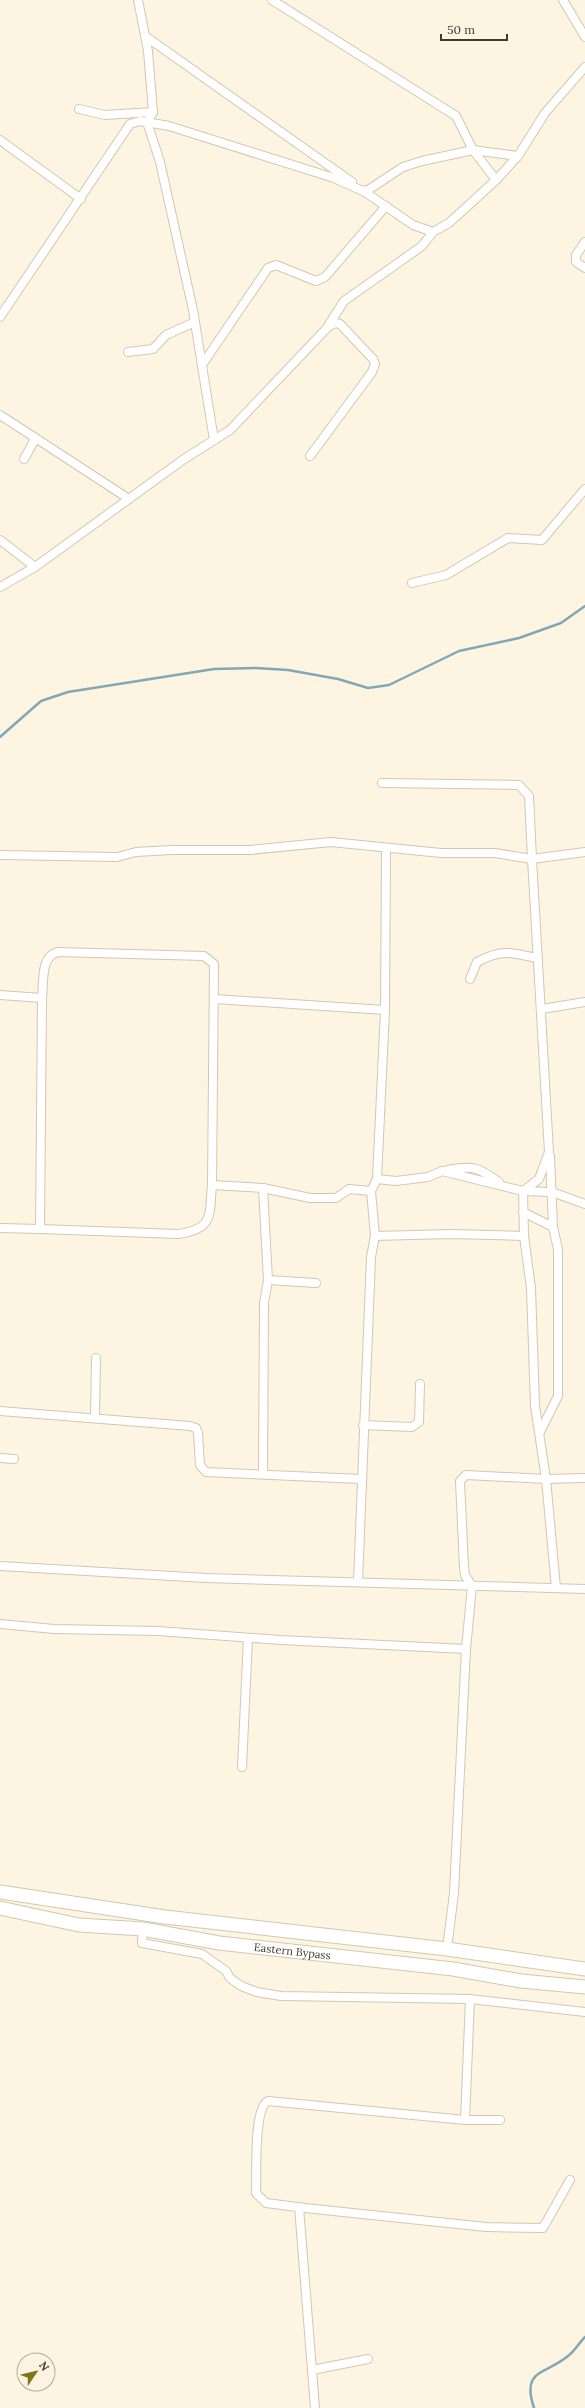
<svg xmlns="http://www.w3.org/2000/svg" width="585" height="2408" viewBox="0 0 585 2408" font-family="Lora,serif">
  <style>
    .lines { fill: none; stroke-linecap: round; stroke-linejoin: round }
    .stream { stroke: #82a7b6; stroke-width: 2.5 }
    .street-casing { stroke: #d2c8af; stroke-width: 10 }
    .primary-casing { stroke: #d2c8af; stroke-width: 15 }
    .street { stroke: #fff; stroke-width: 8 }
    .primary { stroke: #fff; stroke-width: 13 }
    .labels { text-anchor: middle; stroke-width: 3.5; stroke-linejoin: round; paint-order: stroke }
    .street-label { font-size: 11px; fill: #3e3a30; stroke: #fdf5e1 }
  </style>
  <rect width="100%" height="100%" fill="#fdf5e1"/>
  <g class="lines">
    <!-- stream -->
    <g class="stream">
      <polyline points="0,737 41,701 68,692 214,669 256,668 288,670 338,679 368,688 389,685 459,651 519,638 561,623 585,606"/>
      <path d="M534,2408C521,2369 545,2375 568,2356C575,2351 579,2343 585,2337"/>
    </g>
    <defs>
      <g id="street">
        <polyline points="138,0 148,51 153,112 147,122 160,162 193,310 214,440"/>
        <polyline points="272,0 456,116 473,150 496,180"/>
        <polyline points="563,0 585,37"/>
        <polyline points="145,36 352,182"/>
        <polyline points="79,109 105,115 153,112"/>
        <polyline points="0,140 81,199"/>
        <polyline points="363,190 365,192 403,167 422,161 473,150 518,156"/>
        <polyline points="585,242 576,255 576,262 585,268"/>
        <polyline points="0,317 130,124 140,121 169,126 334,178 365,192 413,225 433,232 449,223 496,180 518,156 545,113 585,67"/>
        <polyline points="328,326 344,301 422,246 433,232"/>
        <polyline points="128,352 153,349 166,335 195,322"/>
        <polyline points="202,365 268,268 276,265 316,281 325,277 386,206"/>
        <polyline points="0,415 34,437 33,443 24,459"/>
        <polyline points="34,437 129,499"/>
        <polyline points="0,540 35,567"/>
        <polyline points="412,583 446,575 508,538 542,540 585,489"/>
        <polyline points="0,587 35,567 184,459 230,430 328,327 335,323 340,324 373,359 375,364 372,372 310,456"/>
        <polyline points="382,783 519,785 529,796 532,859 585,852"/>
        <polyline points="0,855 117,857 136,852 171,850 250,850 331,842 441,853 495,853 532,859 549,1152 539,1179 523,1191 524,1236 531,1288 535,1406 546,1479 556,1588"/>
        <path d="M470,979L477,962C501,949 511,952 536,958"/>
        <polyline points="0,995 42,998"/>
        <polyline points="215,999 385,1010"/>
        <polyline points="542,1009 585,1002"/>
        <polyline points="550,1156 553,1227"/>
        <path d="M448,1170C473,1165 478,1167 499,1182"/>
        <polyline points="377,1179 396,1181 428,1177 442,1171 523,1191 552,1192 585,1204"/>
        <polyline points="212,1185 263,1188 310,1198 336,1198 349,1189 371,1191 377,1179 385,1010 386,848"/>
        <polyline points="523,1212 553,1227 558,1249 558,1396 540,1432"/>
        <path d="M0,1228L40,1229L42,998C44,982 40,956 58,952L204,956L214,964L212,1185C209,1216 214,1229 178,1234L40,1229"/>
        <polyline points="375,1236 451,1234 524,1236"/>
        <polyline points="268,1280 316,1283"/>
        <polyline points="0,1411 190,1426 196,1428 198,1433 200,1465 206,1472 361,1479"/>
        <polyline points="95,1418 96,1358"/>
        <polyline points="363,1425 412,1427 419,1422 420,1384"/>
        <polyline points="0,1458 14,1459"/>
        <polyline points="263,1473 264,1303 268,1280 263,1188"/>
        <polyline points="0,1566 206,1578 585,1589"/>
        <polyline points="358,1582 371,1257 375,1236 371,1191"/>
        <polyline points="0,1624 54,1629 158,1631 281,1640 466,1649"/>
        <polyline points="242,1767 248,1638"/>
        <polyline points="143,1929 142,1943 202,1954 226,1971 230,1978 241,1986 257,1992 281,1996 470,1999 585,2012"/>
        <polyline points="447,1949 454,1893 466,1649 472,1586 465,1575 464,1567 460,1481 466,1475 546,1479 585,1478"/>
        <path d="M470,1999L465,2120L268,2101C253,2108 257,2175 256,2193L266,2203L305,2208L486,2227L543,2228L570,2180"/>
        <polyline points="465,2120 500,2120"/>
        <polyline points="299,2207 315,2408"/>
        <polyline points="312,2370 368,2359"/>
      </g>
      <g id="primary">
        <polyline points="0,1892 165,1917 447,1949 585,1969"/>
        <path id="s1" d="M0,1908L79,1925L143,1929L219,1943L453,1969L521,1981L585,1987"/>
      </g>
    </defs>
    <!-- street casing -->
    <use href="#street" class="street-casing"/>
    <!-- primary casing -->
    <use href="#primary" class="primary-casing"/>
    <!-- street -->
    <use href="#street" class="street"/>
    <!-- primary -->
    <use href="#primary" class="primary"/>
  </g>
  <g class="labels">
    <!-- street labels -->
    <g class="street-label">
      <text dy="4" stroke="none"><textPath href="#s1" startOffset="296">Eastern Bypass</textPath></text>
    </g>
  </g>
  <!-- north arrow -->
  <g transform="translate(36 2372) rotate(55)"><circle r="19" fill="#fdf5e1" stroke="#b1aa9a"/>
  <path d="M0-3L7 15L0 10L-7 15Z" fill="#817518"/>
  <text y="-6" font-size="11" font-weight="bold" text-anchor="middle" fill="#3e3a30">N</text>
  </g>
  <!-- scale -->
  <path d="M441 34v6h66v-6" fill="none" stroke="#3e3a30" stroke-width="2"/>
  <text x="447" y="34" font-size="12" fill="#3e3a30" stroke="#fdf5e1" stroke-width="3" paint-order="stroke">50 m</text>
</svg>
